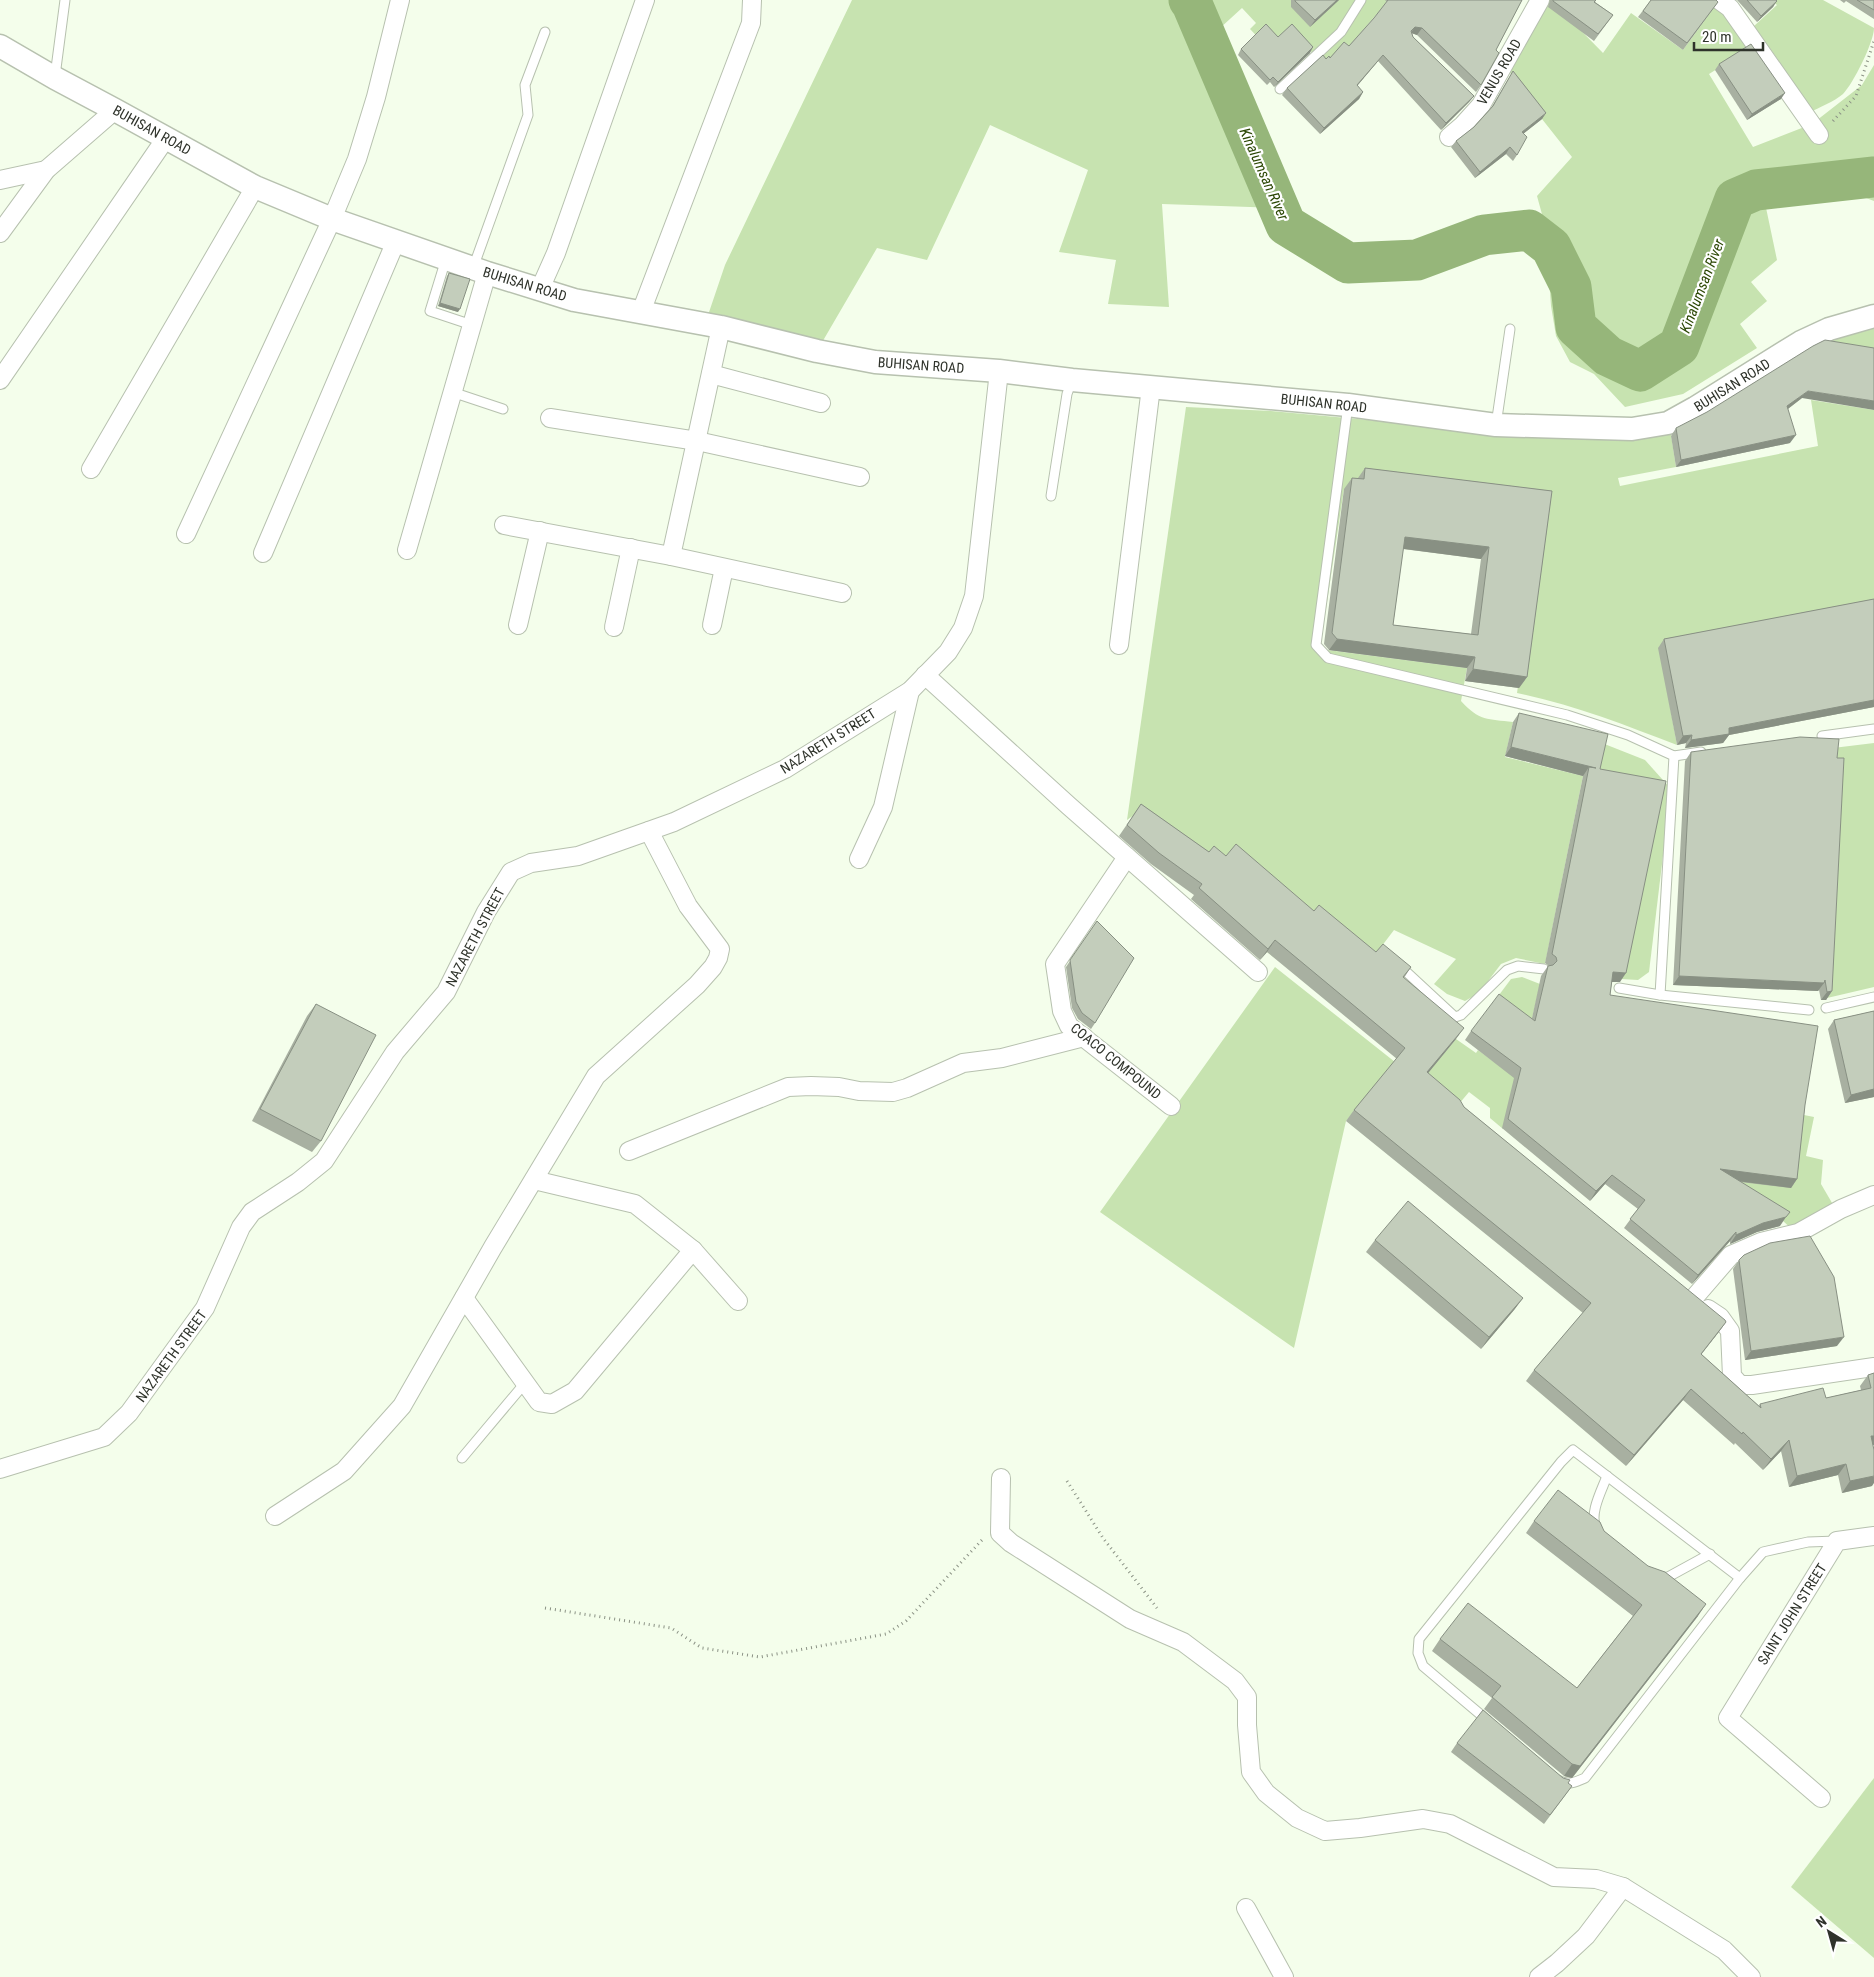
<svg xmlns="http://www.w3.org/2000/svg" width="1874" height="1977" viewBox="0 0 1874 1977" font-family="'Roboto Condensed',sans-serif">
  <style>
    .green { fill: #c7e3b0 }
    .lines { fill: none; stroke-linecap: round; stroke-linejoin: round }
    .river { stroke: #96b67a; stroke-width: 41 }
    .service-casing { stroke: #b7c1af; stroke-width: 11 }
    .minor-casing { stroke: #b7c1af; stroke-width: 20 }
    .tertiary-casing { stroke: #b7c1af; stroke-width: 25 }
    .path { stroke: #8b9285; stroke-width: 3; stroke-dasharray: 1 4; stroke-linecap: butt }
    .service { stroke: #fff; stroke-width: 9 }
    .minor { stroke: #fff; stroke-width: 18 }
    .tertiary { stroke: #fff; stroke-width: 22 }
    .wall { fill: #a8b0a1; fill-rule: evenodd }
    .shaded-wall { fill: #889083 }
    .building { fill: #c3cdbb; stroke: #889083; fill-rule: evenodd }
    .labels { text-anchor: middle; stroke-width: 4.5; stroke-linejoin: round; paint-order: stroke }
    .street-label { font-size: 14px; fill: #2f332b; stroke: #fff }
    .water-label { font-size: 15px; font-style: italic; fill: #2c4805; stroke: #fff }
  </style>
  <rect width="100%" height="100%" fill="#f4feeb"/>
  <!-- green -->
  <g class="green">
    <polygon points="852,0 1389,0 1344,52 1329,61 1308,50 1266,46 1250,29 1256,23 1242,8 1219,29 1224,43 1218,46 1203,31 1279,208 1162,204 1169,307 1108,304 1116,260 1059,252 1088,170 990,125 927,260 877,248 817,351 705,324 725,265"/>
    <polygon points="1547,0 1551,0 1603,53 1631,13 1683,50 1715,6 1727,13 1749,49 1709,74 1753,147 1812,124 1862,85 1874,65 1874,201 1853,193 1797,194 1765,203 1777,260 1751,282 1767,301 1740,324 1757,348 1683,394 1625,407 1594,374 1570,362 1556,336 1551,306 1548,264 1551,247 1537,196 1572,157 1542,119 1508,70"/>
    <path d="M1771,0H1823L1874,28C1874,42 1853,84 1843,94C1834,102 1819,107 1809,113L1779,61L1754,26L1777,5Z"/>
    <polygon points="1874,326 1874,356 1820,341"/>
    <path d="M1811,400L1874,410V603L1659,646L1677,745C1625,725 1572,704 1517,693L1544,503L1344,489L1320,649L1467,668L1461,701C1479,721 1488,719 1513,722L1505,757L1583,776L1545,964L1516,958L1501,964L1479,993L1465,1001L1447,994L1434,984L1456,959L1394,930L1375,955L1311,917L1276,959L1267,952L1298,915L1134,815L1127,820L1186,407L1271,411L1466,429L1539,438L1604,434L1671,435L1676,467L1618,478L1620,486L1818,446Z"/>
    <polygon points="1602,743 1645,760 1671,789 1649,972 1638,980 1621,979 1593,778"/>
    <polygon points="1874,743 1874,987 1827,998 1833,748"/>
    <polygon points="1275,967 1395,1062 1422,1080 1456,1039 1476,1053 1478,1050 1494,1062 1493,1003 1511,979 1522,977 1540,984 1521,1066 1568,1117 1503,1129 1490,1118 1490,1108 1469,1092 1453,1111 1395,1063 1346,1121 1294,1348 1100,1212"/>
    <polygon points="1799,1114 1814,1117 1806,1156 1823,1160 1821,1184 1835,1208 1794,1231 1783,1221 1713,1178"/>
    <polygon points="1874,1778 1874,1958 1791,1887"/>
  </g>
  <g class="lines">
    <!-- river -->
    <polyline class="river" points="1189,0 1192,4 1286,225 1348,263 1417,260 1484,235 1529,230 1551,247 1571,287 1576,327 1608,356 1640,371 1679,346 1735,199 1756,190 1874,177"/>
    <defs>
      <g id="service">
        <polyline points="55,76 65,0"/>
        <polyline points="1280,89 1341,32 1361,0"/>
        <polyline points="446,259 430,311 472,325"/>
        <polyline points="473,268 528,115 525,85 545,32"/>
        <polyline points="452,392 503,409"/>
        <polyline points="1348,405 1316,645 1328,658 1567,715 1628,735 1674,756 1660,995"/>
        <polyline points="1496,425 1510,329"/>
        <polyline points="1051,496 1067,394 1072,380"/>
        <polyline points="1822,736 1874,729"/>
        <polyline points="1674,756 1701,752"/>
        <polyline points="1400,966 1455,1017 1461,1015 1507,970 1518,966 1544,969"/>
        <polyline points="1619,988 1660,995 1809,1010"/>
        <polyline points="1826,1008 1874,997"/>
        <polyline points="462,1458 525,1383"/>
        <path d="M1596,1528C1589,1513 1602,1490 1607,1476"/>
        <polyline points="1659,1578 1668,1577 1710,1554"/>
        <polyline points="1487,1720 1423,1666 1418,1653 1419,1639 1561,1462 1573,1450 1740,1578 1763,1552 1808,1542 1837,1541"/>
        <path d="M1558,1780C1568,1786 1576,1782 1585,1778L1740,1578"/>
      </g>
      <g id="minor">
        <polyline points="1719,0 1730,8 1819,135"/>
        <polyline points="1449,137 1463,125 1481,105 1540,0"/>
        <polyline points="0,180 46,170"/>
        <polyline points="0,233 46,170 115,110"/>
        <polyline points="540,289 556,253 645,0"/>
        <polyline points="641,312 751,23 752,0"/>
        <polyline points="711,374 821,403"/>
        <polyline points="0,380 166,138"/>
        <polyline points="550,418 697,441 860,477"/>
        <polyline points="91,469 255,187"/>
        <polyline points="504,525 671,556 842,593"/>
        <polyline points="186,534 332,219 357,159 376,97 400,0"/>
        <polyline points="407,550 487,273"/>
        <polyline points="263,553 396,241"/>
        <polyline points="671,556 721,327"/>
        <polyline points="518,625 540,531"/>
        <polyline points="712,625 724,568"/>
        <polyline points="614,627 631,548"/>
        <polyline points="1119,645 1151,387"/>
        <polyline points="925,675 1069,806 1258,972"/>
        <polyline points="1127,857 1055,964 1062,1011 1069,1026 1171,1106"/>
        <polyline points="859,859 883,807 910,691"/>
        <polyline points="629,1151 788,1087 811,1086 839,1087 859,1091 893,1092 907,1088 963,1063 1002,1058 1084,1037"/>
        <polyline points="534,1180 635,1204 693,1250 738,1301"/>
        <polyline points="464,1298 539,1402 552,1404 575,1391 693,1250"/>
        <polyline points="1693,1299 1731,1255 1761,1242 1798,1233 1841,1209 1874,1195"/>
        <polyline points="1708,1309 1720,1317 1730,1331 1732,1376 1740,1385 1752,1385 1874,1367"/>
        <polyline points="0,1469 104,1437 129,1413 205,1308 241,1227 252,1212 298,1182 324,1161 395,1052 446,992 486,912 511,872 531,863 578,856 674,822 785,769 910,691 948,652 963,628 974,596 999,371"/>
        <polyline points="1001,1478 1000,1533 1011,1543 1130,1619 1183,1642 1235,1681 1247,1697 1247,1725 1251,1772 1266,1793 1297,1818 1325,1831 1360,1828 1423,1819 1450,1824 1554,1877 1596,1879 1623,1887 1724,1950 1751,1977"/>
        <polyline points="275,1516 344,1471 402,1406 493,1247 596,1076 697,985 713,967 718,958 720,949 688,906 649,831"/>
        <polyline points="1821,1798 1728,1718 1837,1541 1874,1536"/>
        <polyline points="1246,1908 1284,1977"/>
        <polyline points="1539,1977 1557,1963 1586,1936 1623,1887"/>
      </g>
      <polyline id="tertiary" points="0,46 55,78 115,110 255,187 332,219 487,273 574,300 721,327 817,351 875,362 999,371 1072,380 1348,405 1496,425 1632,429 1668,423 1695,408 1801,342 1829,329 1874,316"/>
    </defs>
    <!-- service casing -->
    <use href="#service" class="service-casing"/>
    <!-- minor casing -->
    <use href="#minor" class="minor-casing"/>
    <!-- tertiary casing -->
    <use href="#tertiary" class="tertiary-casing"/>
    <!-- path -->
    <g class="path">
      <polyline points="1833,121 1856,96 1874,41"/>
      <polyline points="1067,1481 1103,1538 1157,1608"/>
      <polyline points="545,1608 671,1628 702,1648 760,1657 886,1634 906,1621 982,1540"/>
    </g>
    <!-- service -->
    <use href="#service" class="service"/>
    <!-- minor -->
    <use href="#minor" class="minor"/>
    <!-- tertiary -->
    <use href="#tertiary" class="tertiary"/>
  </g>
  <!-- wall -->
  <g class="wall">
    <polygon points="1291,0 1339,0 1310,27 1291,7"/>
    <polygon points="1385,0 1522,0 1496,50 1481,85 1476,92 1417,35 1412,33 1413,37 1474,96 1469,102 1441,130 1378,61 1357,86 1363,92 1359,99 1320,134 1282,95 1287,88 1326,59 1330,58 1349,46 1374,18 1387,2"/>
    <polygon points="1550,0 1596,0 1595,2 1613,15 1594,41 1548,7"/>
    <polygon points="1651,0 1718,2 1683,50 1638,17"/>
    <polygon points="1737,0 1776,0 1773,7 1757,22"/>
    <polygon points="1840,0 1874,0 1874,19 1846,1 1844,3"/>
    <polygon points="1278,37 1310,53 1274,87 1270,82 1267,85 1238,55 1241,49"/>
    <polygon points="1719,64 1781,99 1747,120 1715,70"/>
    <polygon points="1513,71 1546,113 1542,119 1524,133 1517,155 1513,161 1506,154 1475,178 1451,147 1456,141 1474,127 1491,108"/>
    <polygon points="449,273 458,312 438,306 447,276"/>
    <polygon points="1802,398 1788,409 1790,443 1676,467 1671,436 1676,428"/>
    <path d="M1365,468L1552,491L1527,677L1519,688L1465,681L1467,668L1329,650L1324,644L1344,489L1352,478H1358ZM1403,549L1481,559L1471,634L1393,625Z"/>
    <polygon points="1874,599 1874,707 1729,735 1723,743 1685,748 1686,743 1677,745 1658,648 1664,639"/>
    <polygon points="1519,713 1600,769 1620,982 1612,982 1610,995 1805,1105 1797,1179 1791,1188 1740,1182 1780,1226 1757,1232 1730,1244 1730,1241 1692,1284 1624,1228 1638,1209 1605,1184 1590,1201 1502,1128 1514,1078 1465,1040 1471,1031 1532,1018 1541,976 1548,966 1549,966 1545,963 1583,776 1505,756 1513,722"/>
    <polygon points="1691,752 1837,758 1832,991 1826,1000 1821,1000 1819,990 1818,991 1673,985 1685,761"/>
    <polygon points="1141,804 1209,852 1226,856 1314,911 1376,952 1411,967 1404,978 1456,1039 1428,1073 1464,1107 1726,1322 1718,1333 1701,1354 1759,1406 1760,1404 1826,1398 1861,1390 1860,1386 1868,1375 1874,1373 1874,1445 1873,1445 1872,1486 1842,1493 1838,1475 1789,1487 1781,1451 1763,1470 1735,1443 1734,1445 1683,1400 1626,1466 1526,1381 1534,1370 1583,1313 1346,1121 1354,1110 1397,1059 1267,952 1260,960 1191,899 1194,895 1151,864 1119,836"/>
    <polygon points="1097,921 1095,1023 1091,1029 1078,1019 1072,1008 1066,967"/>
    <polygon points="316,1004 321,1141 312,1152 252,1121 307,1016"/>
    <polygon points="1874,1011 1874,1097 1845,1103 1828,1029 1834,1020"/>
    <polygon points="1375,1240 1523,1298 1514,1310 1481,1349 1366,1252"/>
    <polygon points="1739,1260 1837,1346 1745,1360 1733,1269"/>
    <polygon points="1534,1521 1604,1531 1698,1616 1572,1778 1564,1776 1484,1709 1492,1698 1432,1651 1440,1639 1577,1688 1633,1616 1526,1533"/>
    <polygon points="1457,1743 1568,1783 1572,1786 1544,1824 1451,1752"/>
  </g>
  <!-- shaded-wall -->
  <g class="shaded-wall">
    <polygon points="1337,0 1339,0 1310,27 1315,20"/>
    <polygon points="1777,1 1773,7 1757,22 1761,16"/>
    <polygon points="1415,27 1422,28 1417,35 1411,33 1407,38"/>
    <polygon points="1313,47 1310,53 1274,87 1278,82"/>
    <polygon points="1383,55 1378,61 1352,92 1357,85"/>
    <polygon points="1363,92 1359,99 1320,134 1324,128"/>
    <polygon points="1785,93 1781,99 1747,120 1752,114"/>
    <polygon points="1474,96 1469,102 1441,130 1446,123"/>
    <polygon points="1546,113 1542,119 1518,138 1522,132"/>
    <polygon points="1510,147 1506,154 1475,178 1480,172"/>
    <polygon points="440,303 460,309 458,312 438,306"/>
    <polygon points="1808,391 1874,401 1874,410 1802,398 1781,414 1787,406"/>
    <polygon points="1796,435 1790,443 1676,467 1681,460"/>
    <polygon points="1405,537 1489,547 1481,559 1397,548"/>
    <polygon points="1337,639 1475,657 1467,668 1329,650"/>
    <polygon points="1473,669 1527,677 1519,688 1465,681"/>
    <polygon points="1874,700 1874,707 1729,735 1723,743 1685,748 1691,740 1729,728"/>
    <polygon points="1692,735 1686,743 1677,745 1683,736"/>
    <polygon points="1511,747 1596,768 1589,767 1583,776 1505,756"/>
    <polygon points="1275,940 1267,952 1260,960 1268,949"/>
    <polygon points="1613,972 1626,973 1620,982 1606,982"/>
    <polygon points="1679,976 1824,983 1818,991 1673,985"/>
    <polygon points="1832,991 1826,1000 1821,1000 1827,992"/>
    <polygon points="1464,1028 1456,1039 1420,1083 1427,1072"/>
    <polygon points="1874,1089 1874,1097 1845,1103 1851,1095"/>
    <polygon points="1720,1169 1797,1179 1791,1188 1713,1178"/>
    <polygon points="1612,1175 1605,1184 1590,1201 1596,1191"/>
    <polygon points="1786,1217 1780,1226 1757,1232 1730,1244 1736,1235 1763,1223"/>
    <polygon points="1736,1232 1730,1241 1692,1284 1698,1275"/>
    <polygon points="1523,1298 1514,1310 1481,1349 1489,1337"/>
    <polygon points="1726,1322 1718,1333 1693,1365 1701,1354"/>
    <polygon points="1844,1337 1837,1346 1745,1360 1751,1351"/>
    <polygon points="1691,1389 1683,1400 1626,1466 1634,1455"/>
    <polygon points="1871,1436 1874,1436 1874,1445 1863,1448"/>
    <polygon points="1789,1440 1781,1451 1763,1470 1771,1459"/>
    <polygon points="1846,1464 1838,1475 1789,1487 1797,1476"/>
    <polygon points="1874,1476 1874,1483 1872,1486 1842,1493 1850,1481"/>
    <polygon points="1706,1604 1698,1616 1572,1778 1564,1776 1572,1764"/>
  </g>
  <!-- building -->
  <g class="building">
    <polygon points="1295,0 1337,0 1315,20 1295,1"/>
    <polygon points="1388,0 1522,0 1496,50 1499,53 1481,85 1422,28 1415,27 1411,31 1413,37 1474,96 1446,123 1383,55 1357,85 1363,92 1324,128 1287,88 1323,55 1326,59 1329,56 1330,58 1344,42 1349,46 1374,18"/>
    <polygon points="1553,0 1596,0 1594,2 1613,15 1598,34 1553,1"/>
    <polygon points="1651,0 1716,0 1718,2 1687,43 1643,11"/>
    <polygon points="1747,0 1776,0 1777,1 1761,16"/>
    <polygon points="1857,0 1874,0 1874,10"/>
    <polygon points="1266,24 1278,37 1292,24 1313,47 1278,82 1273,77 1270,80 1241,49"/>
    <polygon points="1751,44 1785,93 1752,114 1719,64"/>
    <polygon points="1513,71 1546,113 1522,132 1527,137 1517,155 1510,147 1480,172 1456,141 1474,127 1493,106"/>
    <polygon points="449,273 470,279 460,309 440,303"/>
    <polygon points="1825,340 1874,348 1874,401 1808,391 1787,406 1796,435 1681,460 1676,428 1707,412 1813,346"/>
    <path d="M1365,468L1552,491L1527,677L1473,669L1475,657L1337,639L1332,633L1352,478L1364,479ZM1405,537L1489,547L1478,635L1393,625Z"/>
    <polygon points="1874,599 1874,700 1729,728 1729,734 1691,740 1692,735 1683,736 1664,639"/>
    <polygon points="1519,713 1608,734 1600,769 1666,781 1626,973 1613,972 1610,995 1818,1026 1805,1105 1797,1179 1720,1169 1790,1212 1786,1217 1763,1223 1736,1235 1736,1232 1698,1275 1630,1219 1645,1200 1612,1175 1596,1191 1508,1119 1521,1068 1471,1031 1499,994 1535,1021 1548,966 1553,965 1557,961 1556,957 1552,954 1589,767 1596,768 1511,747"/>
    <polygon points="1800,737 1839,739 1837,758 1844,758 1832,991 1827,992 1825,980 1824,983 1679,976 1691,752"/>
    <polygon points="1141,804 1209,852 1214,846 1226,856 1236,844 1314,911 1319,905 1376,952 1383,944 1411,967 1403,977 1464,1028 1427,1072 1460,1100 1464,1107 1725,1320 1726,1322 1701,1354 1761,1408 1760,1404 1823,1388 1826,1398 1871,1388 1868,1375 1874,1373 1874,1436 1871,1436 1874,1450 1874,1476 1850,1481 1846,1464 1797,1476 1789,1440 1771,1459 1743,1432 1742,1434 1691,1389 1634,1455 1534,1370 1591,1303 1354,1110 1405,1048 1275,940 1268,949 1199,888 1202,884 1159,853 1127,825"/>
    <polygon points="1097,921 1134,958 1095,1023 1082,1013 1076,1002 1070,960"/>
    <polygon points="316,1004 376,1035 321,1141 260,1109"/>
    <polygon points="1874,1011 1874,1089 1851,1095 1834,1020"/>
    <polygon points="1408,1201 1523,1298 1489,1337 1375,1240"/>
    <polygon points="1810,1236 1834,1277 1844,1337 1751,1351 1739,1260 1744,1255 1770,1243"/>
    <polygon points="1558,1490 1600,1522 1604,1531 1648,1566 1665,1572 1706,1604 1580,1766 1572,1764 1492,1697 1501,1686 1440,1639 1468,1603 1577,1688 1642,1605 1534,1521"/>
    <polygon points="1483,1710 1563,1778 1570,1780 1568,1783 1572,1786 1550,1815 1457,1743"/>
  </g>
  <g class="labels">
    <!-- street labels -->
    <g class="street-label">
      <text transform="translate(1499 72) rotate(-60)" y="5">VENUS ROAD</text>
      <text transform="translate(152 130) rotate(29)" y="5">BUHISAN ROAD</text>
      <text transform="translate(525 284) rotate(17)" y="5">BUHISAN ROAD</text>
      <text transform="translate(921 365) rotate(4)" y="5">BUHISAN ROAD</text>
      <text transform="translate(1732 385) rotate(-32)" y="5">BUHISAN ROAD</text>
      <text transform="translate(1324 403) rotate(6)" y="5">BUHISAN ROAD</text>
      <text transform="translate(828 741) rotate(-32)" y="5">NAZARETH STREET</text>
      <text transform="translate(475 937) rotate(-62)" y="5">NAZARETH STREET</text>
      <text transform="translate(1116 1061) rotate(39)" y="5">COACO COMPOUND</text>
      <text transform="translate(171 1356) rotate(-54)" y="5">NAZARETH STREET</text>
      <text transform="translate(1792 1614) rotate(-58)" y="5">SAINT JOHN STREET</text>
    </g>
    <!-- water labels -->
    <g class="water-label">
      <text transform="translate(1264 174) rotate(66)" y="5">Kinalumsan River</text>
      <text transform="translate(1702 286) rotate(-69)" y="5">Kinalumsan River</text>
    </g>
  </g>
  <!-- north arrow -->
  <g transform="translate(1829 1932) rotate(323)" stroke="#ffffff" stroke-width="4" paint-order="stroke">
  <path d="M0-4L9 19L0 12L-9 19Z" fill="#2f332b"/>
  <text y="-8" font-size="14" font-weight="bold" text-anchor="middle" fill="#2f332b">N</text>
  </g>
  <!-- scale -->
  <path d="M1694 42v8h69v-8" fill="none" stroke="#2f332b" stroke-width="2.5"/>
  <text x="1702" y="42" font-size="15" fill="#2f332b" stroke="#ffffff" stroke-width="4" paint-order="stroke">20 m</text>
</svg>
